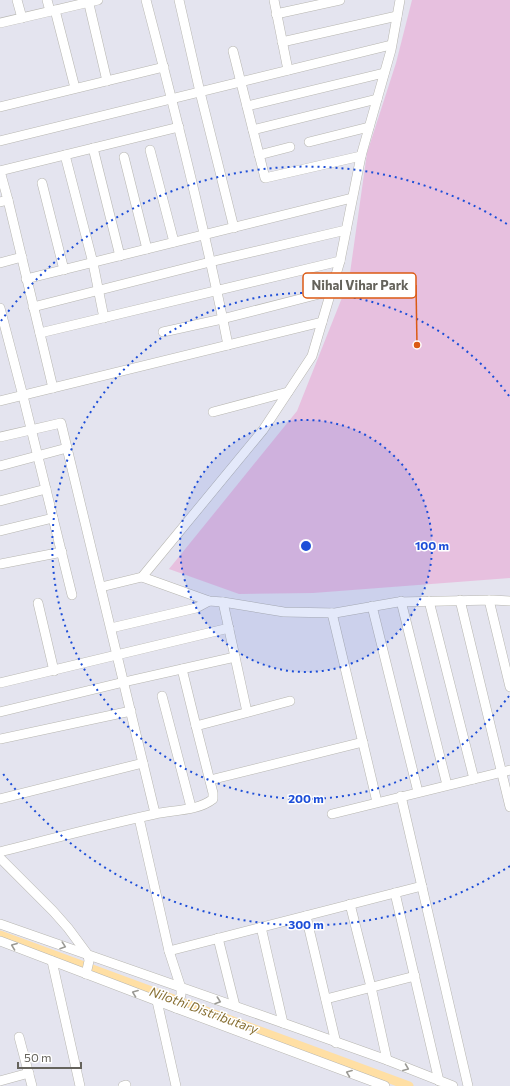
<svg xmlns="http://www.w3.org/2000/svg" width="510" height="1086" viewBox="0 0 510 1086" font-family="Commissioner,sans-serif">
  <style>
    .green { fill: #e7c0df }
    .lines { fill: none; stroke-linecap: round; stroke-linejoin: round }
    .canal { stroke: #ffdfa4; stroke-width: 9 }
    .minor-casing { stroke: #b7b6b0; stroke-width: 10 }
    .minor { stroke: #fff; stroke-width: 9 }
    .oneway { stroke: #9b9a95 }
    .ring { fill: none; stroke: #1d4ed8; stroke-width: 2; stroke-dasharray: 2 4 }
    .labels { text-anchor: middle; stroke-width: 3; stroke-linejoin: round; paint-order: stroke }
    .water-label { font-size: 13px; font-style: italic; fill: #876f32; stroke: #fff }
    .centre { fill: #1d4ed8; stroke: #fff; stroke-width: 2 }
    .ring-label { font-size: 12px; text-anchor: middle; font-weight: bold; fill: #1d4ed8; stroke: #fff; stroke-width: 3; stroke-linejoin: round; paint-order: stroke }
    .leader { fill: none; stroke: #db5a14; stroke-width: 1.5 }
    .callout-dot { fill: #db5a14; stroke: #fff; stroke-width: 1.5 }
    .callout { fill: #fff; stroke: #db5a14; stroke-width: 1.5 }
    .callout-label { font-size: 13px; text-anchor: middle; font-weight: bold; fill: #65635c }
  </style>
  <rect width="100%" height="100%" fill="#e4e4ef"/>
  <!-- green -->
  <polygon class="green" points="412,0 510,0 510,578 313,593 239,594 169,569 297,411 349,280 367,153 396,63"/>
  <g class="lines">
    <!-- canal -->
    <polyline class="canal" points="0,935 409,1086"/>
    <defs>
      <g id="minor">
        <polyline points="17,0 22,18"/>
        <polyline points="47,0 50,11"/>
        <polyline points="88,0 107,81"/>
        <path d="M146,0C176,114 205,229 228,345"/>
        <polyline points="179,0 200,92 234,228"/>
        <polyline points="274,0 288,70"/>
        <polyline points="55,10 75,88"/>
        <polyline points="276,14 340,0"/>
        <polyline points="0,23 98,0"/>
        <polyline points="282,42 397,16"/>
        <polyline points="233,51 265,178 361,156"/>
        <polyline points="247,106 384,73"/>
        <polyline points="0,107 164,67"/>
        <polyline points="253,130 377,99"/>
        <polyline points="0,141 391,45"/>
        <polyline points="309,142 369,127"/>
        <polyline points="93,148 120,256"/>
        <polyline points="150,150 174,242"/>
        <polyline points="65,155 93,263 104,318"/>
        <polyline points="259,155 290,147"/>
        <polyline points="124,157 147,249"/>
        <polyline points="0,171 179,127"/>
        <polyline points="0,171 8,200"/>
        <polyline points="42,183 64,270"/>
        <polyline points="0,202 8,200 53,388"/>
        <polyline points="0,263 22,257"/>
        <polyline points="26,279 352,198"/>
        <polyline points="33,307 210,262 346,230"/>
        <polyline points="0,308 23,396 72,595"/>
        <polyline points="163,332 222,319 331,291"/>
        <polyline points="40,333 340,261"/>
        <polyline points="0,401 322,322"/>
        <polyline points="213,412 288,392"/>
        <polyline points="0,437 61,423 155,813"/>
        <polyline points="0,466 67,448"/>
        <polyline points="0,501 46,489"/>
        <polyline points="0,531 53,518"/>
        <polyline points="0,564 62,552"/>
        <polyline points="142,577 209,601 223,602 284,612 335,613 398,602 493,600 510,601"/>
        <polyline points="101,587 142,577 263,430 312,356 340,261 361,156 391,50 400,0"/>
        <polyline points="460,600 510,807"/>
        <polyline points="489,600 510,687"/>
        <polyline points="401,601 447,785"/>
        <polyline points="429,601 474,779"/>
        <polyline points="223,602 247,712"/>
        <polyline points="38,603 54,671"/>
        <polyline points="372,606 418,792"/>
        <polyline points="332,613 377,802"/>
        <polyline points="111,628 196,608 209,601"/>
        <polyline points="182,669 196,726"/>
        <polyline points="0,683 229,628"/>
        <polyline points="162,696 191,807"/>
        <polyline points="0,712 124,682 235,657"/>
        <polyline points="0,739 131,711"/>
        <polyline points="210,780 363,742"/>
        <polyline points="401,796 468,1086"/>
        <polyline points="0,799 143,763"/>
        <polyline points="332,814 510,770"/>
        <polyline points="139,818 169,951 181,988 181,995 176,1008"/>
        <path d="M0,852C51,839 103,825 155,814C173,810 198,811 213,799V793L196,726L290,701"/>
        <polyline points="0,858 53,911 68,928 88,955 89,961 86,974"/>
        <polyline points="395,893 439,1081"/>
        <polyline points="350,904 371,987 387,1060"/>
        <polyline points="306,916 336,1043"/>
        <polyline points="0,924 283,1023 387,1060 453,1086"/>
        <polyline points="261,927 283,1023"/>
        <polyline points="218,938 235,1006"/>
        <polyline points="0,941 176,1008 385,1086"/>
        <polyline points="169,951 422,886"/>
        <polyline points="52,961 80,1086"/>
        <polyline points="326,999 415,976"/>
        <polyline points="157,1001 176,1086"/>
        <polyline points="19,1037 32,1086"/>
        <polyline points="0,1081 29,1073"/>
        <polyline points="123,1086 126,1085"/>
      </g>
    </defs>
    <!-- minor casing -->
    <use href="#minor" class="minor-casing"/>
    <!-- minor -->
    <use href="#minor" class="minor"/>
  </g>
  <!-- one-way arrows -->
  <defs><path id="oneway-chevron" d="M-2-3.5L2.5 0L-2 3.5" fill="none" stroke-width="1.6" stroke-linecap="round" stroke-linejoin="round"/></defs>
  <g class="oneway">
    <use href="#oneway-chevron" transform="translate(14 946) rotate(-159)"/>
    <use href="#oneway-chevron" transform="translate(63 946) rotate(19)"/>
    <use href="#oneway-chevron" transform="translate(135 993) rotate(-159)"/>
    <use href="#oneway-chevron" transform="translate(218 1001) rotate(19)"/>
    <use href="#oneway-chevron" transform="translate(406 1068) rotate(22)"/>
    <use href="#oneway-chevron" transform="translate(349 1073) rotate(-159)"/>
  </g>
  <!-- distance rings -->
  <circle cx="306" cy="546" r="126" fill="#1d4ed8" fill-opacity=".12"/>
  <g class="ring">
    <circle cx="306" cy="546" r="126"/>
    <path d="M509 696A253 253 0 1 1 509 396"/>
    <path d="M510 866A379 379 0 0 1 1 771M1 321A379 379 0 0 1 510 226"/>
  </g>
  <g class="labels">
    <!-- water labels -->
    <g class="water-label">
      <text transform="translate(204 1010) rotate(20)" y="5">Nilothi Distributary</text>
    </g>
  </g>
  <circle cx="306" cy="546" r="6" class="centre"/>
  <g class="ring-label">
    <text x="432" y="550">100 m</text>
    <text x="306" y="803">200 m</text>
    <text x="306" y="929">300 m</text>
  </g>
  <!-- callouts -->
  <path class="leader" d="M417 345L416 285"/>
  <circle class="callout-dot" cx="417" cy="345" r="4"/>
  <rect class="callout" x="303" y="273" width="113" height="25" rx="4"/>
  <g class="callout-label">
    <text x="360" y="290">Nihal Vihar Park</text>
  </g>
  <!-- scale -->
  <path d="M18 1062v6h63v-6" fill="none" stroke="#65635c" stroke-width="2"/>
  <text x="24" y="1062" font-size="12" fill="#65635c" stroke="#ffffff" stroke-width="3" paint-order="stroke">50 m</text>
</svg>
